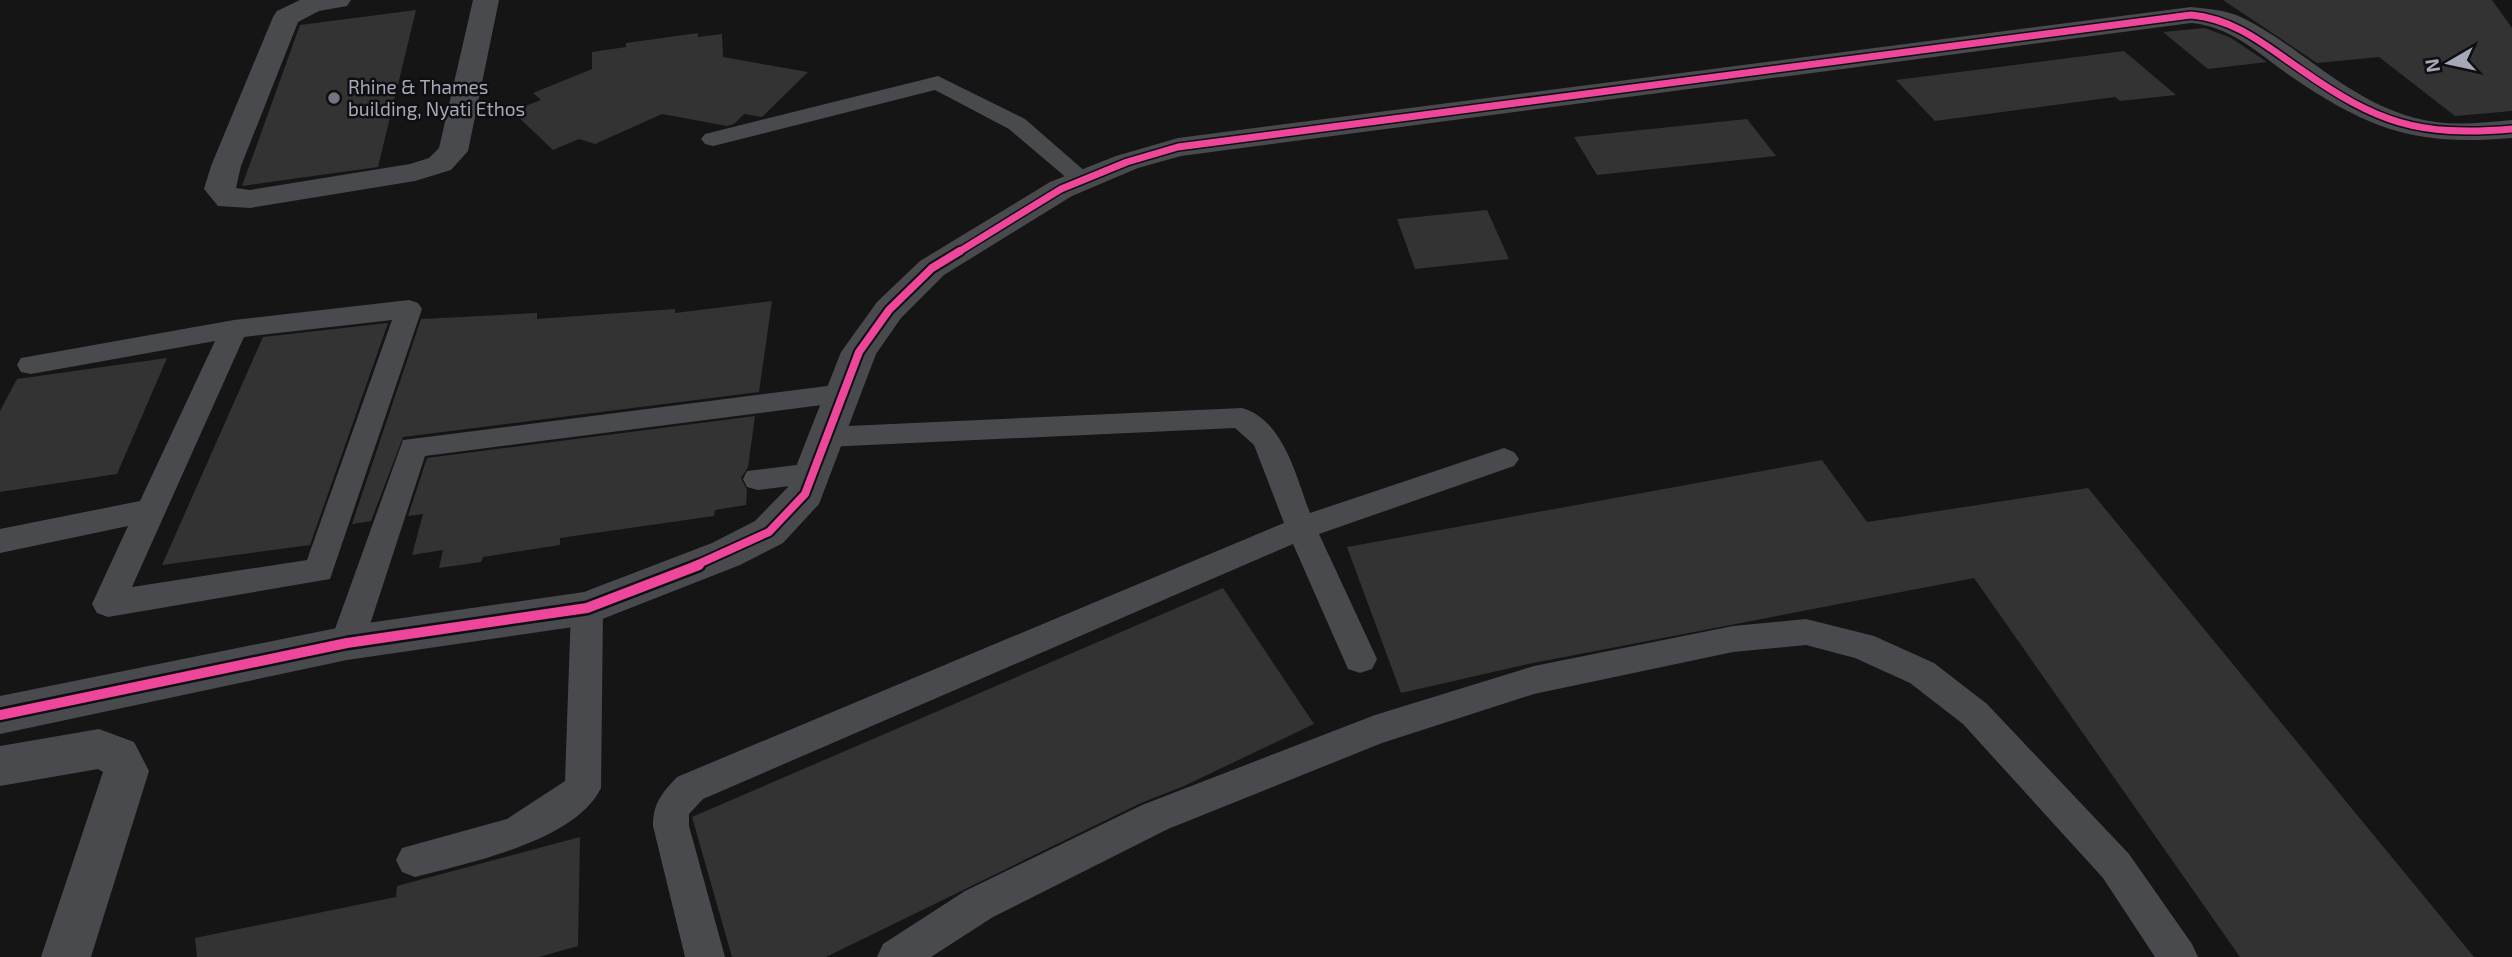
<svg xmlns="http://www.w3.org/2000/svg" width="2512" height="957" viewBox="0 0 2512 957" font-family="'Exo 2',sans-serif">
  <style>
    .building { fill: #333334 }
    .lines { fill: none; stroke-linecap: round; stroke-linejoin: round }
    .service { fill: #494a4e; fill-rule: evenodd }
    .minor { fill: #494a4e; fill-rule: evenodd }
    .cycleway-far2-casing { stroke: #0f0f11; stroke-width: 10 }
    .cycleway-far1-casing { stroke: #0f0f11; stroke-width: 12 }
    .cycleway-casing { stroke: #0f0f11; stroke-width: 15 }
    .cycleway-far2 { stroke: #ed469a; stroke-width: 7 }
    .cycleway-far1 { stroke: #ed469a; stroke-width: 8 }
    .cycleway { stroke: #ed469a; stroke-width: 10 }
    .poi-dot { fill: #73757e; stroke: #0f0f11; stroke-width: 2.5 }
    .labels { text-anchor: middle; stroke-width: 5; stroke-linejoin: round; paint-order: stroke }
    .far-poi-label { font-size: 19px; fill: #a5a9b7; stroke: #0f0f11; text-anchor: start }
  </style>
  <rect width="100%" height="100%" fill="#151515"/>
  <!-- building -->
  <g class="building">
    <polygon points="2223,0 2492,0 2512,28 2512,111 2455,116 2379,57 2317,63"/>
    <polygon points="416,10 378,167 242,186 300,25"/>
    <polygon points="2205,28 2231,38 2267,62 2208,69 2163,32"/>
    <polygon points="698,33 698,37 722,34 723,57 808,72 762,117 744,114 734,124 727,126 662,114 595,144 579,139 553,150 512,111 541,100 533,93 592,69 592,52 626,47 626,43"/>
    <polygon points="2124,51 2176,95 2120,101 2115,97 1935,121 1896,80"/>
    <polygon points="1747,119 1776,156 1597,175 1574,137"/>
    <polygon points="1487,210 1509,259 1415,269 1397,219"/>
    <polygon points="772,301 759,392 403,437 371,521 352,524 421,319 537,313 537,319 675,309 675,313"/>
    <polygon points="388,323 310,545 162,565 263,337"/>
    <polygon points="167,358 117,474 0,492 0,411 17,379"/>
    <polygon points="755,416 748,467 741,478 747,490 746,505 715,510 714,516 560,538 560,545 483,557 481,562 439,568 443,550 412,555 423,514 408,516 427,458"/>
    <polygon points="1822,460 1867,522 2088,488 2474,957 2240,957 1974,578 1533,663 1401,693 1347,547"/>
    <polygon points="1223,588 1314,724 1184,786 1141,803 826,957 732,957 692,817"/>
    <polygon points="580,837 578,946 539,957 197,957 195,938 396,897 397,886"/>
  </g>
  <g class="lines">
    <!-- service -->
    <g class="service">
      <polygon points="938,76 1025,119 1095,180 1091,185 1075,185 1009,129 935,90 713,146 705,144 701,139 705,134"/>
      <path d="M409,300L418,303L422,309L330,579L108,617L97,613L92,604L128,526L0,553V529L140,501L215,341L31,374L21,372L17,365L21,358L234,320ZM392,320L307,560L132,587L244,337Z"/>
      <polygon points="843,384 853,387 857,394 853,401 425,456 364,643 359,652 347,656 335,652 330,643 403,440"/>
      <path d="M1242,408C1284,420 1296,477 1310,513L1504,448L1514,452L1519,459L1514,466L1319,534L1377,659L1372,669L1360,673L1348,669L1293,544L703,799L689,814V826L725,957H685L653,826C653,803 662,793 677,777L1284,523L1254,445L1235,428L826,447L816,444L812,437L816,430L826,427Z"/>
      <polygon points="812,463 822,466 827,474 822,482 758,490 747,487 743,479 747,471"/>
      <path d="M587,595L598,599L603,608L601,788C576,841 468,863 415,877L402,872L396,860L402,848L507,819L565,781L571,608L576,599Z"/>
      <polygon points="1806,619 1874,636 1934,663 1987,704 2129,854 2192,944 2198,957 2155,957 2103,878 1963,724 1910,683 1855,658 1806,645 1733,652 1534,694 1382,743 1168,829 993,917 931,957 877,957 883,944 965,891 1142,805 1375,715 1534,666 1733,626"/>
    </g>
    <!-- minor -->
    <g class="minor">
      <polygon points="300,0 351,0 347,6 319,11 298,22 241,166 236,188 250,190 410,164 429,158 439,148 473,0 499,0 468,151 451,170 415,181 250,208 218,206 204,189 211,166 273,17 277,11"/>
      <path d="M2191,7C2209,9 2227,10 2243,18C2303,48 2347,100 2415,118C2447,127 2480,123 2512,120V138C2417,146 2371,131 2292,77C2260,55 2231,26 2191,23L1181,156L1138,168L1072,196L944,275L901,318L876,354L819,504L783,543L740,565L587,625L347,660L0,734V696L347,626L584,592L712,543L755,521L788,487L841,352L877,302L920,261L1050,182L1116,156L1178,138Z"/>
      <polygon points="99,729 134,742 149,771 91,957 41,957 103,772 98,769 0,786 0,746"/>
    </g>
    <defs>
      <path id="cycleway-far2" d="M957,253L1061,189L1127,162L1178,147L2191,15C2235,19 2265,45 2300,69C2377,123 2418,137 2512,129"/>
      <polyline id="cycleway-far1" points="694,566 769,532 805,494 859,352 889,310 932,268 960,251"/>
      <polyline id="cycleway" points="0,715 347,643 587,608 699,565"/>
    </defs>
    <!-- cycleway-far2 casing -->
    <use href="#cycleway-far2" class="cycleway-far2-casing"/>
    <!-- cycleway-far1 casing -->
    <use href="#cycleway-far1" class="cycleway-far1-casing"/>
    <!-- cycleway casing -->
    <use href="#cycleway" class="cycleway-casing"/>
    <!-- cycleway-far2 -->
    <use href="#cycleway-far2" class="cycleway-far2"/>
    <!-- cycleway-far1 -->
    <use href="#cycleway-far1" class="cycleway-far1"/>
    <!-- cycleway -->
    <use href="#cycleway" class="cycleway"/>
  </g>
  <!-- markers -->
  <circle class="poi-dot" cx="334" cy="98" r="7"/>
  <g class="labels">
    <!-- far-poi labels -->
    <g class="far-poi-label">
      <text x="348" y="94">Rhine &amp; Thames<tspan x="348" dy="22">building, Nyati Ethos</tspan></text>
    </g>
  </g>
  <!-- north arrow -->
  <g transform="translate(2449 63) rotate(261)" stroke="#0f0f11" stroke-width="5" paint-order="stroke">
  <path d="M0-5L12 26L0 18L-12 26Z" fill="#a5a9b7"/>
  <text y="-10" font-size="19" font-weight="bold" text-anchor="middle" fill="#a5a9b7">N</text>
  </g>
</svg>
